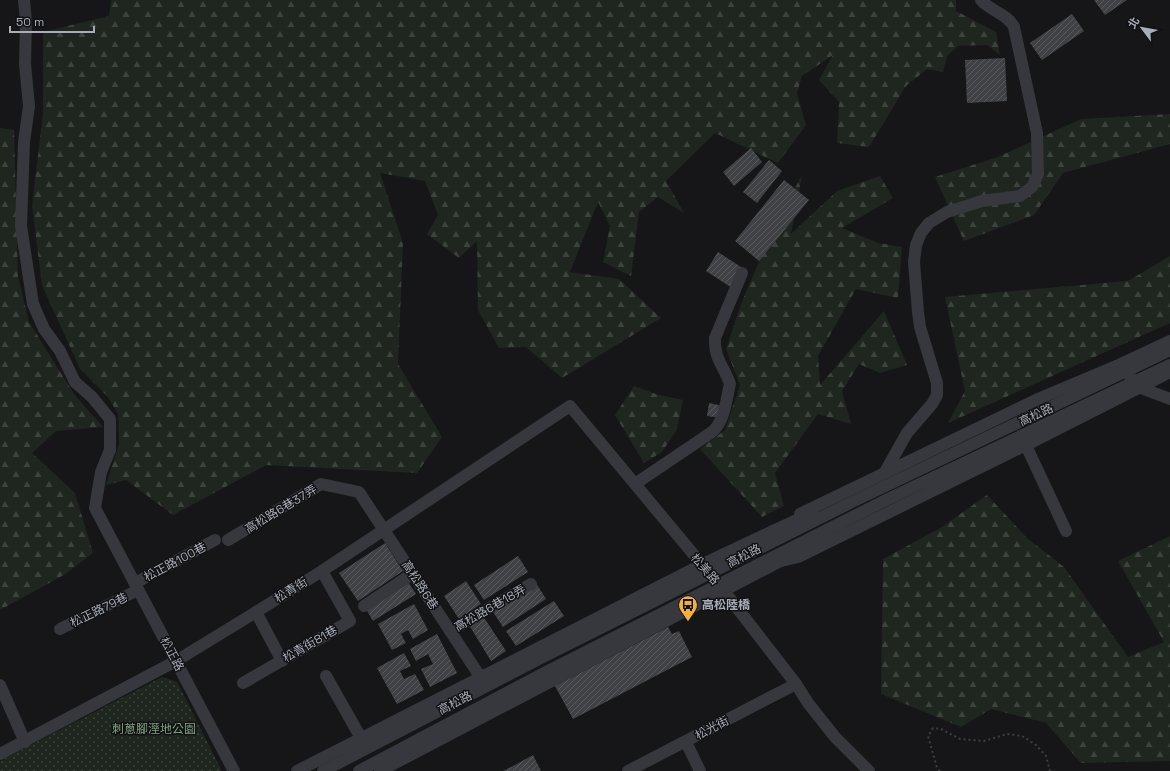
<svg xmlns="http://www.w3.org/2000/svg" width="1170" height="771" viewBox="0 0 1170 771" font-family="'Space Grotesk','Noto Sans TC',sans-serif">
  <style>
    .forest { fill: url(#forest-firs) }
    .park { fill: url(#park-dots) }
    .building { fill: url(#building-hatch) }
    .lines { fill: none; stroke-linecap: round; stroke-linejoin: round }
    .path { stroke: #3d3f44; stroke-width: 2; stroke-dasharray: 2 3; stroke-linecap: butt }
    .minor { stroke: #37383d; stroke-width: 12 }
    .minor-bridge { stroke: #37383d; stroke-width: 12 }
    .labels { text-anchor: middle; stroke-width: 3; stroke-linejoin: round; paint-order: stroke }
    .street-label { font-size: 12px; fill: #a8adb8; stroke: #111113 }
    .poi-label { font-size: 12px; font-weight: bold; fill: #a8adb8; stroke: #111113; text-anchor: start }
    .park-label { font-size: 12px; fill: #7fa381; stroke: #111113 }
  </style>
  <defs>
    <pattern id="forest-firs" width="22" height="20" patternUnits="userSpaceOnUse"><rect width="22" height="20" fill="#1e261f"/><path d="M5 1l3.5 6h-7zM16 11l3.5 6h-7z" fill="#3c433d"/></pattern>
    <pattern id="park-dots" width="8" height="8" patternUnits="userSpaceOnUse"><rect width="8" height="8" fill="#1e261f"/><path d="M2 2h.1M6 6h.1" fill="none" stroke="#3c433d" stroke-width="1.8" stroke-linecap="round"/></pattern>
    <pattern id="building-hatch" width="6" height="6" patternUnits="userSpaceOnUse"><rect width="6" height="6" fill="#404145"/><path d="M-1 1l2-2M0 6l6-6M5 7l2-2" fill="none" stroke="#595a5e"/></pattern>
  </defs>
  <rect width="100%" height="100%" fill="#161618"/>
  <!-- forest -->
  <g class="forest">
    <polygon points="111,0 956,0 956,11 996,32 1000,55 987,45 958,46 947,56 943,72 927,69 906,86 869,147 837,143 839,102 819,80 833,55 802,76 797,93 806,125 778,163 715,133 666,181 684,213 658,197 639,212 631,276 603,262 610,226 598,202 570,272 619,279 661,318 562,378 526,347 499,348 478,310 477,241 459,258 427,234 438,215 425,181 380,173 403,243 398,364 442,437 417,473 266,465 173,515 126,480 106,485 119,444 118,414 108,397 80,369 42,285 32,206 43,114 43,32 109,16"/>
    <polygon points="1170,114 1170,144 1063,173 1034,215 964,241 935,177 998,157 1081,119"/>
    <polygon points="0,128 14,130 18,276 29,322 74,394 103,427 56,431 32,453 75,493 93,553 64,575 0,610"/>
    <polygon points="802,175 791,234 837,191 880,176 893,198 842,228 878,243 902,247 898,298 856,289 818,356 820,385 884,311 907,365 880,373 859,364 842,391 851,424 818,414 775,473 784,506 762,517 700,449 725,430 740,385 726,349 741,304 772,231"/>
    <polygon points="1170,256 1170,323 948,423 965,391 945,297 1128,281"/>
    <polygon points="634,386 656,394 683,400 677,429 662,452 644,463 615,415"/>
    <polygon points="987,495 1027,538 1064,567 1128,657 1164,642 1118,561 1170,536 1170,761 1081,763 1046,723 991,709 961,727 881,694 883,559 942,527"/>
  </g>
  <!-- park -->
  <polygon class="park" points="162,677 177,682 222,771 0,771 0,761"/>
  <!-- building -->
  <g class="building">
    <polygon points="1094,0 1127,0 1105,15"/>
    <polygon points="1072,14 1084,31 1042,60 1030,43"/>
    <polygon points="1005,58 1007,101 967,103 965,60"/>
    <polygon points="751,148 762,162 734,186 723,172"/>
    <polygon points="769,160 782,171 757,203 743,192"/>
    <polygon points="784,180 809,200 759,261 735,241"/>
    <polygon points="718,252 744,269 732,288 706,271"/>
    <polygon points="709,403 723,406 721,418 707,416"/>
    <polygon points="385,543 403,571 358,601 339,573"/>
    <polygon points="518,556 528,572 484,600 474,585"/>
    <polygon points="466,581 481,604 459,619 444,596"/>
    <polygon points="408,582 416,594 373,621 366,609"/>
    <polygon points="536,583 546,599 503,627 493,612"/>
    <polygon points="554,601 564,616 516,646 506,631"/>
    <polygon points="414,604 428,630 413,639 408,630 401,634 406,643 392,650 378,624"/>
    <polygon points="483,616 506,651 491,661 469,625"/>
    <polygon points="668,627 672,634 679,631 692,657 573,719 555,686"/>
    <polygon points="437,634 457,673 430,687 421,669 433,664 428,654 416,661 410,649"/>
    <polygon points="404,653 411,666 400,671 404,679 415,674 424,690 397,704 377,668"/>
    <polygon points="533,755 541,771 503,771 513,766"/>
  </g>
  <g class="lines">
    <!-- path -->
    <polyline class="path" points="940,771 937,768 928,736 933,728 941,729 960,739 984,741 1007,734 1022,736 1036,745 1046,756 1050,771"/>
    <!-- minor -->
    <g class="minor">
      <polyline points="24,0 26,21 25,64 29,106 24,142 21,226 33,304 44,329 60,351 75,382 92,397 110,419 110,450 101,472 95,508 234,771"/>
      <polyline points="1121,364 1138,387 1170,399"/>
      <polyline points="1023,439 1066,531"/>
      <path d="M885,472L907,433L932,404L937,395V383L920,327L918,312L914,262L916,245L921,233L929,223L947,212L982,201L1020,196L1032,187L1038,174L1037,133L1014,27C1008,14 990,11 981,0"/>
      <path d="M635,484L712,432C725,421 726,400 730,384C724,366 714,359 715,338L742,273"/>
      <polyline points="800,514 1038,399 1121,364 1170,341"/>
      <polyline points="228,540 321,484 359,492 481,678"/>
      <polyline points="781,561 798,557 1026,445 1170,372"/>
      <polyline points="135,583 215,540"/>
      <polyline points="364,606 412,574"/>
      <polyline points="256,612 282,661"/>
      <polyline points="60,629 138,590"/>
      <polyline points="450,631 531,584"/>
      <polyline points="326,676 361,738"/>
      <polyline points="243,683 350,621 322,571"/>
      <polyline points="0,685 25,742"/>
      <polyline points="686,742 700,771"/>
      <polyline points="0,754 176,661 256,612 322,571 570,406 724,591 796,684 808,703 835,737 869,771"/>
      <polyline points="297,771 701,565 773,531"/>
      <polyline points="380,771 788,557"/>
      <polyline points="628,771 796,684"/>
    </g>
    <!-- minor-bridge -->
    <g class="minor-bridge">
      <polyline points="773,531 812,513"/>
      <polyline points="323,771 541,658 854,501 1170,350"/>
      <polyline points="359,771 544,673 884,501 1170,365"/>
    </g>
  </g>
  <!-- icons -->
  <defs>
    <symbol id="bus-pin" viewBox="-11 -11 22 30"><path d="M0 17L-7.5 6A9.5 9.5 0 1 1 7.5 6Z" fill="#f2b134" stroke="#111113"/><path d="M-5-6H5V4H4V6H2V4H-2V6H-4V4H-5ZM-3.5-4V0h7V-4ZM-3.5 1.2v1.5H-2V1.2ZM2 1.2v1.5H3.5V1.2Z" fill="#111"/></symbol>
  </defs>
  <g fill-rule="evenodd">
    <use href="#bus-pin" x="677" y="594" width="22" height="30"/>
  </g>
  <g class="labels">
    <!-- street labels -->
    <g class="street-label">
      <text transform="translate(1036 415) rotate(-25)" y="4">高松路</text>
      <text transform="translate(281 509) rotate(-31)" y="4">高松路6巷37弄</text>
      <text transform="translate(744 556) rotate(-27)" y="4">高松路</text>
      <text transform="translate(175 562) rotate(-28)" y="4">松正路100巷</text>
      <text transform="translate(705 569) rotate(49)" y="4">松美路</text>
      <text transform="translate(420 585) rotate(57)" y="4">高松路6巷</text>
      <text transform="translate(291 590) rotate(-32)" y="4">松青街</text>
      <text transform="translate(490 608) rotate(-30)" y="4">高松路6巷18弄</text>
      <text transform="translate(99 610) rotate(-26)" y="4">松正路79巷</text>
      <text transform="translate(310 644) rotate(-30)" y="4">松青街81巷</text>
      <text transform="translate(172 654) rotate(62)" y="4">松正路</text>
      <text transform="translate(455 703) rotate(-27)" y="4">高松路</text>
      <text transform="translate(712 728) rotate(-28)" y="4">松光街</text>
    </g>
    <!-- poi labels -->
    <g class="poi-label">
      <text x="702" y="609">高松陸橋</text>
    </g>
    <!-- park labels -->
    <g class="park-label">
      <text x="154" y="733">刺蔥腳溼地公園</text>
    </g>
  </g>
  <!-- north arrow -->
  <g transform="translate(1142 28) rotate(302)" stroke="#111113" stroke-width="3" paint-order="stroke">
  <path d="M0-3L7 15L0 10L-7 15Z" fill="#a8adb8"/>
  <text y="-6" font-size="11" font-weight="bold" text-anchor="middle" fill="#a8adb8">北</text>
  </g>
  <!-- scale -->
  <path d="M10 26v6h84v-6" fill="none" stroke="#a8adb8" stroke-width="2"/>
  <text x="16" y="26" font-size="12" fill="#a8adb8" stroke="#111113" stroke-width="3" paint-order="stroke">50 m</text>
</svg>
